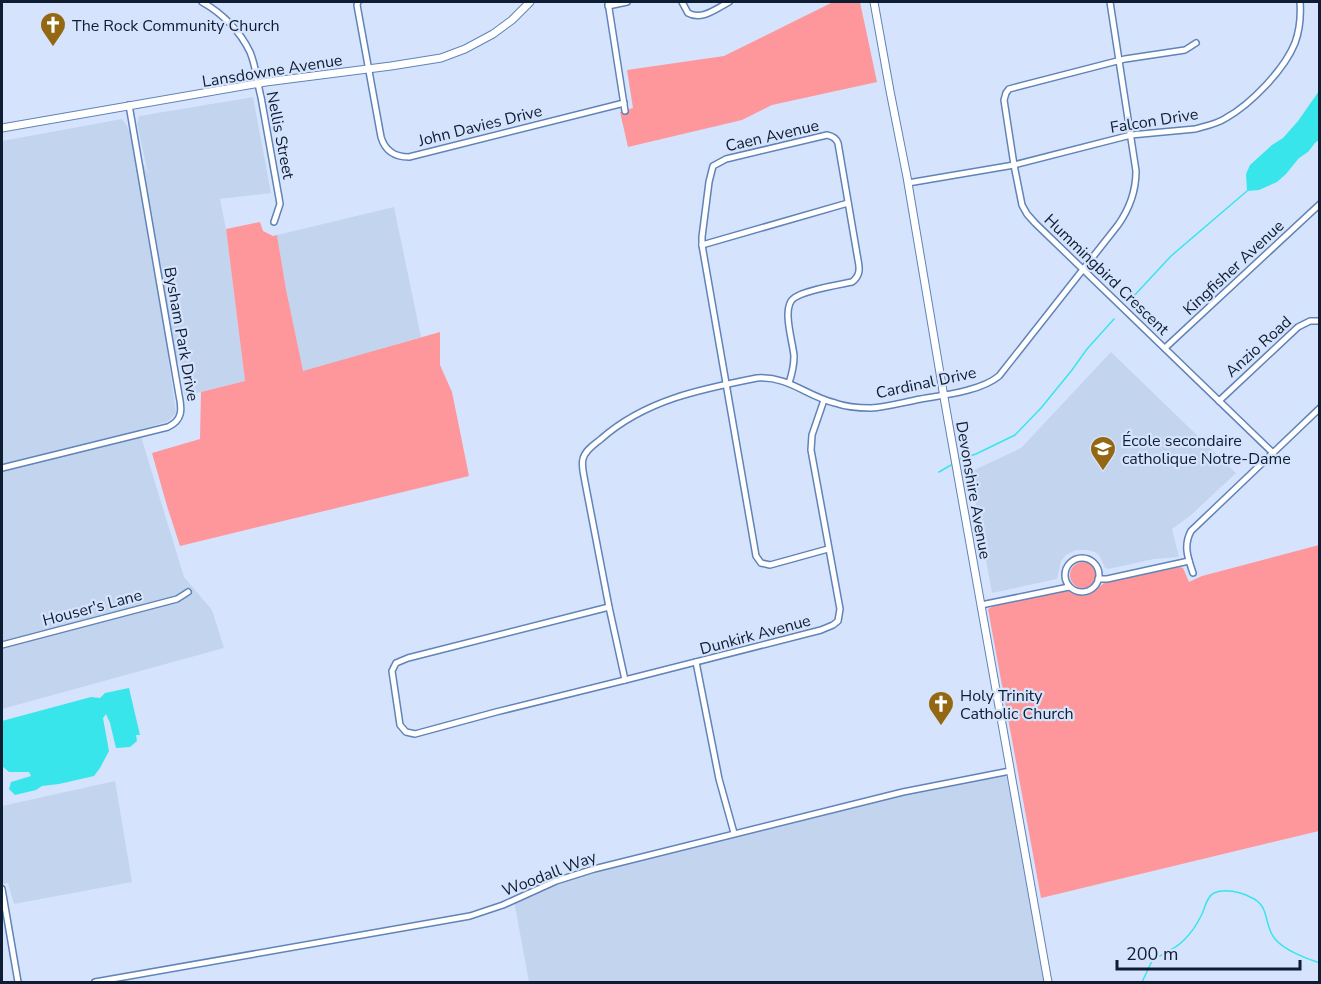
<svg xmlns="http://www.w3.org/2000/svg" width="1321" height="984" viewBox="0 0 1321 984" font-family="'Nunito Sans',sans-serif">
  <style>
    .built { fill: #c3d5ee }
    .green { fill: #fe979b }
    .water { fill: #38e5eb }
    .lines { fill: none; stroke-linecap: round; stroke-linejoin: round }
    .stream { stroke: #38e5eb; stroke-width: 1.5 }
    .street-casing { stroke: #6083b8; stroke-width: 8 }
    .secondary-casing { stroke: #6083b8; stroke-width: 9 }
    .street { stroke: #fff; stroke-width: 5 }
    .secondary { stroke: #fff; stroke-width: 7 }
    .labels { text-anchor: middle; stroke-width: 4.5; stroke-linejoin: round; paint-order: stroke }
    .poi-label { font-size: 16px; fill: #0f1d32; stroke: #d5e4fc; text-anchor: start }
    .street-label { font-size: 16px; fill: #0f1d32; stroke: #d5e4fc }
  </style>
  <rect width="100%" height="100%" fill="#d5e4fc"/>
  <!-- built -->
  <g class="built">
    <polygon points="253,97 271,193 220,199 226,229 245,381 185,396 180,363 168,356 176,413 169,421 139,430 184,577 212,610 224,648 2,709 2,141 122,119 127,126 148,174 137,124 139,116"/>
    <polygon points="394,207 421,337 303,372 286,289 277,235"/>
    <polygon points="1111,352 1236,473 1191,515 1172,529 1179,557 1154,559 1108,569 1105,568 1099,555 1095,552 1087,550 1076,550 1066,555 1061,561 1057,579 992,593 970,472 1021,448"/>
    <polygon points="1010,771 1048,982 529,982 514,901 556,881 903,792"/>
    <polygon points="115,781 132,882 14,904 8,883 2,884 2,806"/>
  </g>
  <!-- green -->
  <g class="green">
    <polygon points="833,2 860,2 877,82 772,105 742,120 628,147 620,112 633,108 627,70 724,56"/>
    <polygon points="260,222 263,231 273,236 277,235 286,289 303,371 440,332 440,365 452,392 469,476 180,546 167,506 152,453 200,439 201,392 245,381 226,229"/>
    <polygon points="1319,545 1319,831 1041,898 988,609 996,605 1062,591 1068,591 1076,594 1084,596 1092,593 1104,583 1180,567 1183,568 1189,582 1202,576"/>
    <circle cx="1083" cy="575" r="13"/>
  </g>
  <!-- water -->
  <g class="water">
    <polygon points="1319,91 1319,140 1315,143 1308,152 1299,158 1286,174 1277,182 1259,190 1247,191 1246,174 1250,165 1272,145 1283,138 1298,121"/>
    <polygon points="129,688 140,735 136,735 137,741 130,747 116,748 110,723 106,714 103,718 109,751 100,768 94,776 59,784 42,786 36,790 15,795 9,789 11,782 31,776 29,772 9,772 2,766 2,721 91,697 100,698 105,693"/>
  </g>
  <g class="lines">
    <!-- stream -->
    <g class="stream">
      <polyline points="1132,298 1171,256 1247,191"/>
      <polyline points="960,459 976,454 1015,435 1041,408 1072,370 1087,349 1114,319"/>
      <polyline points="939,472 951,465"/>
      <path d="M1142,982L1151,963L1154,959C1164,954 1177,948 1185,939C1191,933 1197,924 1201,916C1205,909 1206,897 1214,893C1224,888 1241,892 1250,897C1271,905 1263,925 1275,939C1284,950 1307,959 1320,963"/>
    </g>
    <defs>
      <g id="street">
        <path d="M202,2C222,13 240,31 250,52C256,66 257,82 261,97C267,131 273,164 279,198L280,204L274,222"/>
        <path d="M358,2L357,5L381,137C385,151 395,157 409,157L624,103"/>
        <polyline points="608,2 625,111"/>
        <path d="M682,2L688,13C702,21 717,8 729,2"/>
        <polyline points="608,6 627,2"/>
        <polyline points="1196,43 1185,50 1125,59 1009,89 1006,93 1004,100 1014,165 1022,205 1027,214 1035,223 1272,452"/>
        <path d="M908,183L1014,165L1131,135L1195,129C1206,126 1217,124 1226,118C1251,104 1284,70 1295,43C1300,29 1301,16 1300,2"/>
        <polyline points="702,245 848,203"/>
        <polyline points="1165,348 1320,204"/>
        <path d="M789,383C792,374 794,366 794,356C793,342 781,307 794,298C805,290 837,285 852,282C860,276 860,269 858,260L838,143C836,138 832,136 827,135L726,159L713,166L709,182L702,237V245L756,556L761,563L770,565L828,549"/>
        <path d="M824,400L812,435L811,450L840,609L838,621L833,625L821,630L625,680L609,607L585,482C584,475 581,466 583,459C585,450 595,444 601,439C645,400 701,389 757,378C789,376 806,396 835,403C846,407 859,408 871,408C887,407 904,402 921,399C944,395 981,391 999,376L1118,225C1130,208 1136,191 1136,171L1110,2"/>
        <polyline points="1219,401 1298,327 1310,321 1320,321"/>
        <path d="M2,468L168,427C183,420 182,409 179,395L129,105"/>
        <circle cx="1082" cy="575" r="17"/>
        <path d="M1193,573C1188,558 1183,546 1191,531L1320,408"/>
        <polyline points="1098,579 1107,579 1189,561"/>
        <polyline points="981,605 1069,587"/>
        <polyline points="609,607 408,658 396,663 392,671 400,725 406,732 415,734 496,712 625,680"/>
        <polyline points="2,645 177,599 188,592"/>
        <polyline points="696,662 719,779 734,833"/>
        <polyline points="2,889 18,982"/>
        <polyline points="95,982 470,916 503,905 556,881 594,869 903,792 1010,771"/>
      </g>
      <g id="secondary">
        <polyline points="874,2 890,91 907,177 945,403 1048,982"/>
        <polyline points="2,128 266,82 391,66 441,58 465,49 493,34 512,20 530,2"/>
      </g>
    </defs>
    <!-- street casing -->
    <use href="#street" class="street-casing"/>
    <!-- secondary casing -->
    <use href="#secondary" class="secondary-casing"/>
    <!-- street -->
    <use href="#street" class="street"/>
    <!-- secondary -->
    <use href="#secondary" class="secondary"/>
  </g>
  <!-- icons -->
  <defs>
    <symbol id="church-pin" viewBox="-11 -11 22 30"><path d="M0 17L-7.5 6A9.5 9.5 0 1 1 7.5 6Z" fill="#946813" stroke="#d5e4fc"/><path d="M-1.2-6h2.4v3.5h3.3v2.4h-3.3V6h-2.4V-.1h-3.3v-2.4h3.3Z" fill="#fff"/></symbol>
    <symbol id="school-pin" viewBox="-11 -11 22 30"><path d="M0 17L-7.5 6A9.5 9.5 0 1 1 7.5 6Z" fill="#946813" stroke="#d5e4fc"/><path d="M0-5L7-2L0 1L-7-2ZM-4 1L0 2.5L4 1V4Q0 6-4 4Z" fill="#fff"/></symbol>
  </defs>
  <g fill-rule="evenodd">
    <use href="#church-pin" x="38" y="10" width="30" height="40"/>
    <use href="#school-pin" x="1088" y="434" width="30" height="40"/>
    <use href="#church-pin" x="926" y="689" width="30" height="40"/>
  </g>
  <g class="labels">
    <!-- poi labels -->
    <g class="poi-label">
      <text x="72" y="31">The Rock Community Church</text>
      <text x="1122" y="446">École secondaire<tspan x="1122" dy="18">catholique Notre-Dame</tspan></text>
      <text x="960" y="701">Holy Trinity<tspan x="960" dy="18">Catholic Church</tspan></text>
    </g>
    <!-- street labels -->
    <g class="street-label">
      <text transform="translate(272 70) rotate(-9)" y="6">Lansdowne Avenue</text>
      <text transform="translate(1154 120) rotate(-9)" y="6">Falcon Drive</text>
      <text transform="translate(480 125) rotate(-14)" y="6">John Davies Drive</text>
      <text transform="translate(281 135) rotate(79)" y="6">Nellis Street</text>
      <text transform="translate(772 135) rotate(-13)" y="6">Caen Avenue</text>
      <text transform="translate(1233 267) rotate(-43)" y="6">Kingfisher Avenue</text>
      <text transform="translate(1107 274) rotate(44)" y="6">Hummingbird Crescent</text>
      <text transform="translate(182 334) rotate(80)" y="6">Bysham Park Drive</text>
      <text transform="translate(1258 346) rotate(-42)" y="6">Anzio Road</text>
      <text transform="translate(926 382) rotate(-12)" y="6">Cardinal Drive</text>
      <text transform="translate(974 490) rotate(80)" y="6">Devonshire Avenue</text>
      <text transform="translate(92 607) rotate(-15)" y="6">Houser's Lane</text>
      <text transform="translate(755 634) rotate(-15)" y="6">Dunkirk Avenue</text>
      <text transform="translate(549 873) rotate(-21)" y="6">Woodall Way</text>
    </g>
  </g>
  <!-- border -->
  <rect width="1321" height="984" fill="none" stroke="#0f1d32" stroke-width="6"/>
  <!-- scale -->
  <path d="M1117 960v9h183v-9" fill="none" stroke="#0f1d32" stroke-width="3"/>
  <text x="1126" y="960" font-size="18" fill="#0f1d32" stroke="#d5e4fc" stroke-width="4.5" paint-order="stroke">200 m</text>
</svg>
